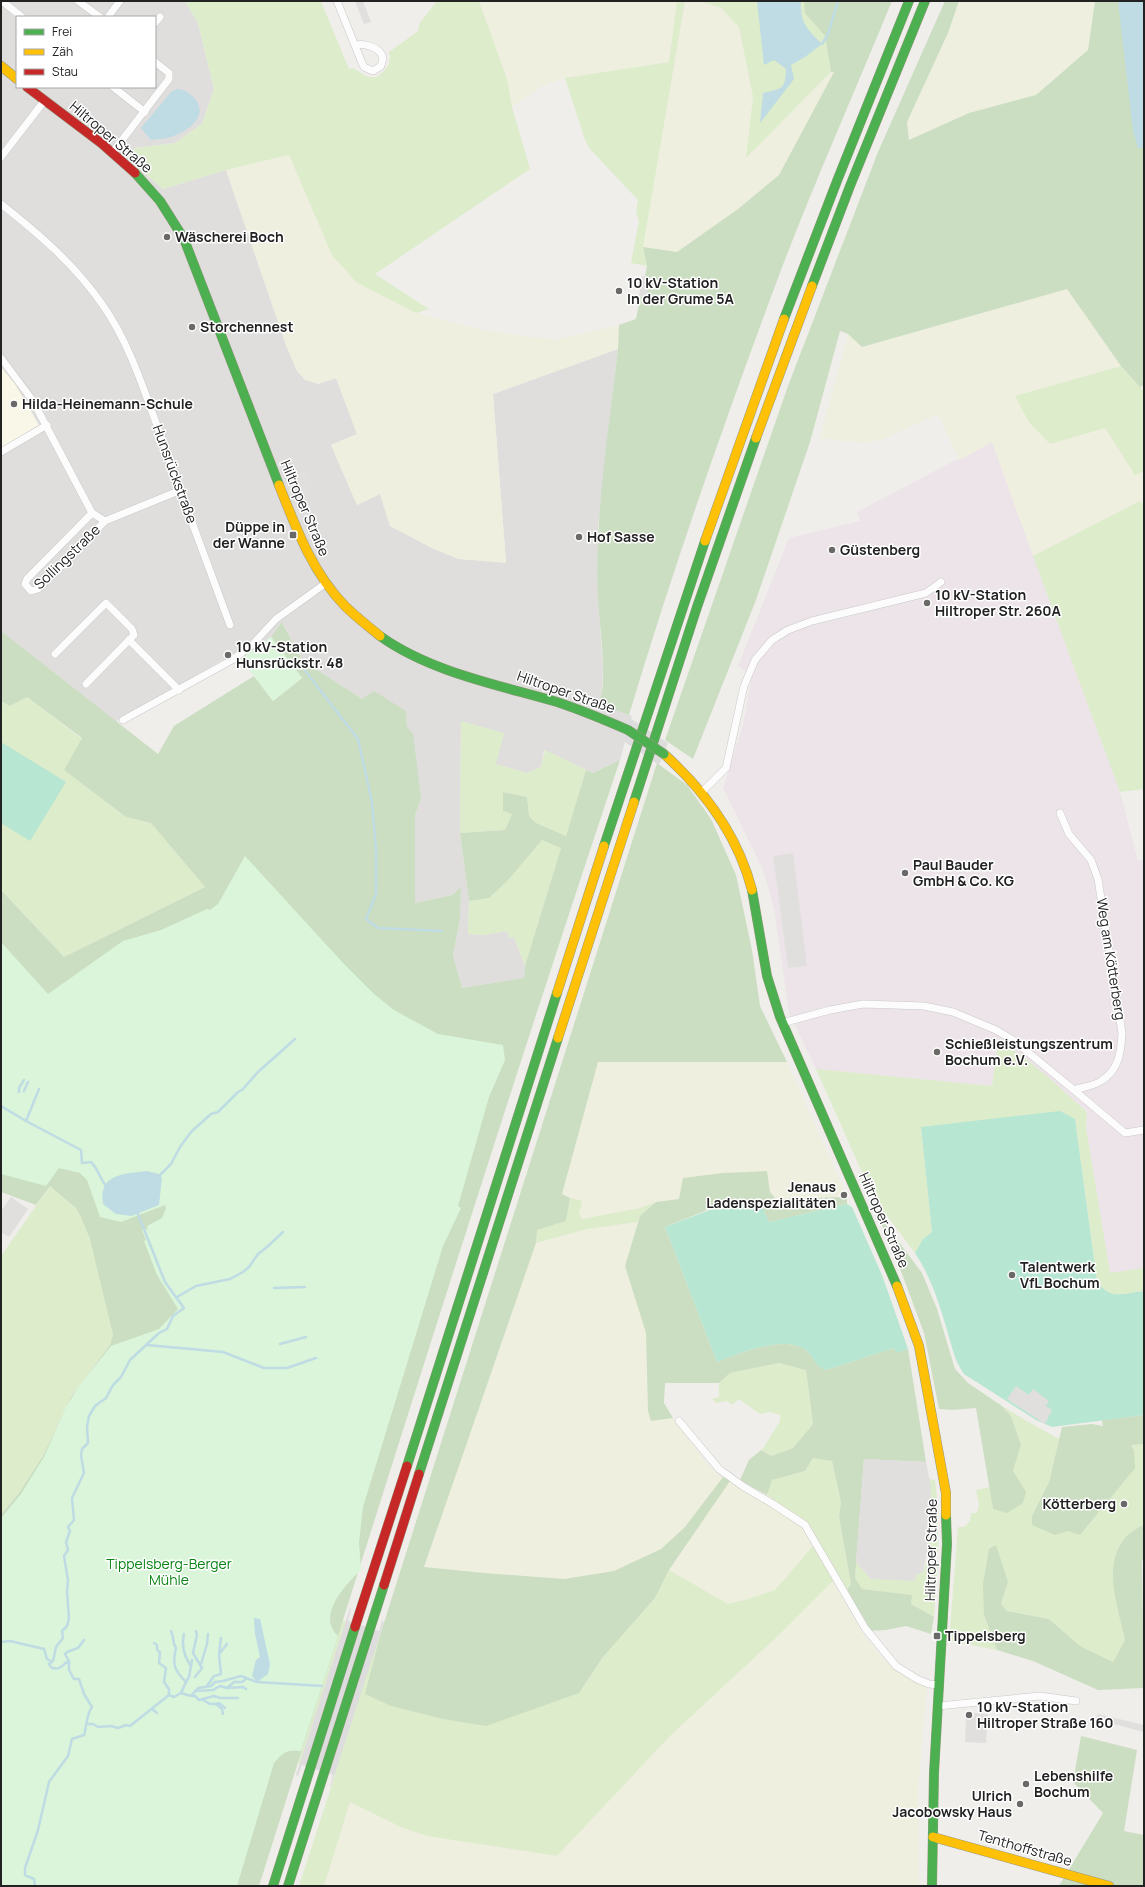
<svg xmlns="http://www.w3.org/2000/svg" width="1145" height="1887" viewBox="0 0 1145 1887" font-family="Manrope,sans-serif">
  <style>
    .residential { fill: #dfdedc; fill-rule: evenodd }
    .industrial { fill: #ede4e9 }
    .education { fill: #f8f7e8 }
    .farmland { fill: #efefdf }
    .grass { fill: #ddeccb }
    .forest { fill: #cbdec1 }
    .park { fill: #daf5da }
    .pitch { fill: #b7e6d2 }
    .parking { fill: #e0dfde }
    .water { fill: #bfdbe3 }
    .pier { fill: #dedddd }
    .lines { fill: none; stroke-linecap: round; stroke-linejoin: round }
    .stream { stroke: #bfdbe3; stroke-width: 2.5 }
    .street-casing { stroke: #c9c8c7; stroke-width: 8 }
    .fast-casing { stroke: #999a82; stroke-width: 10 }
    .slow-casing { stroke: #999a82; stroke-width: 10 }
    .jam-casing { stroke: #999a82; stroke-width: 10 }
    .street { stroke: #fdfcfc; stroke-width: 7 }
    .fast { stroke: #4caf50; stroke-width: 9 }
    .slow { stroke: #ffc107; stroke-width: 9 }
    .jam { stroke: #c62828; stroke-width: 9 }
    .fast-bridge-casing { stroke: #999a82; stroke-width: 10; stroke-linecap: butt }
    .fast-bridge { stroke: #4caf50; stroke-width: 9 }
    .poi-dot { fill: #6a6968; stroke: #fff; stroke-width: 1.5 }
    .labels { text-anchor: middle; stroke-width: 3; stroke-linejoin: round; paint-order: stroke }
    .street-label { font-size: 14px; fill: #222; stroke: #fff }
    .poi-label { font-size: 14px; font-weight: bold; fill: #222; stroke: #fff; text-anchor: start }
    .park-label { font-size: 14px; fill: #0c8416; stroke: #fff }
  </style>
  <rect width="100%" height="100%" fill="#f0eeeb"/>
  <!-- residential -->
  <path class="residential" d="M1,1H185L198,23L214,89L202,124L175,143L136,148L125,156L163,189L226,170L286,345L297,371L318,384L336,378L357,434L331,445L357,505L380,494L390,526L434,549L459,559L506,562L493,394L618,349L598,528V598L603,669L601,700L599,704L632,716L620,760L593,773L544,750L541,767L527,773L495,764L461,721L460,833L469,901L468,934L484,935L507,931L509,937H514L525,966L524,978L462,988L453,955L460,919L461,887L452,895L415,903V815L421,799L407,727L406,711L362,699L302,660L283,623L271,637L241,659L240,650L115,722L1,632ZM17,17H155V87H17Z"/>
  <!-- industrial -->
  <polygon class="industrial" points="992,441 1120,792 1138,861 1144,860 1144,1268 1110,1274 1086,1127 1087,1111 1025,1059 1006,1045 998,1042 992,1086 816,1069 789,1013 774,908 763,870 723,788 743,725 752,676 738,666 789,538 860,521 857,512"/>
  <!-- education -->
  <polygon class="education" points="1,367 15,384 39,425 1,448"/>
  <!-- farmland -->
  <g class="farmland">
    <polygon points="479,1 677,1 669,62 565,78 541,87 512,107 507,79"/>
    <polygon points="685,1 700,1 721,8 739,27 753,97 747,157 831,72 835,72 779,175 738,209 677,252 643,247"/>
    <polygon points="959,1 1095,1 1088,50 1036,95 969,113 909,140 907,122 948,33"/>
    <polygon points="289,155 332,255 416,313 483,330 555,340 619,325 618,349 493,394 506,563 459,559 434,549 390,526 380,494 357,505 331,445 357,434 336,378 318,384 305,380 297,371 286,345 226,170"/>
    <polygon points="1067,289 1121,366 1016,396 1050,444 1105,428 1135,474 1144,471 1144,507 1140,501 1033,556 992,442 959,460 938,414 884,439 863,443 820,438 848,334 863,347"/>
    <polygon points="598,1062 787,1062 847,1197 776,1199 770,1192 767,1172 679,1199 656,1202 640,1208 582,1219 571,1198 562,1195"/>
    <polygon points="638,1222 625,1266 646,1333 648,1411 651,1421 673,1418 711,1469 723,1477 685,1527 661,1549 614,1571 564,1579 483,1573 424,1567 536,1243 587,1229"/>
    <polygon points="730,1481 803,1527 813,1546 775,1590 748,1599 728,1604 669,1570"/>
    <polygon points="833,1581 866,1639 884,1659 904,1675 927,1686 918,1789 919,1886 324,1886 350,1802 401,1827 427,1836 557,1856 670,1736 781,1633"/>
  </g>
  <!-- grass -->
  <g class="grass">
    <path d="M185,1H321L349,69L353,68L368,77H377C386,70 392,64 389,52L418,31L419,24L437,1H479L507,79L512,107L530,169L375,274L429,309L416,313L356,282L332,255L289,155L226,170L163,189L125,156L136,148L175,143L202,124L214,89L198,23Z"/>
    <polygon points="677,1 685,1 643,247 647,266 631,263 639,221 636,212 638,200 590,149 585,140 565,78 669,62"/>
    <polygon points="700,1 814,1 825,36 831,72 746,158 753,97 739,27 721,8"/>
    <polygon points="1121,366 1144,391 1144,471 1135,475 1105,428 1050,444 1029,422 1015,396"/>
    <polygon points="1140,501 1144,507 1144,789 1120,792 1033,556"/>
    <polygon points="27,697 82,739 64,770 126,817 151,823 205,887 64,957 1,890 1,701 10,706"/>
    <polygon points="461,721 504,733 496,764 527,773 541,767 545,750 586,770 566,836 536,823 529,816 527,797 503,792 503,811 512,814 505,830 460,833"/>
    <polygon points="542,840 561,848 525,966 514,937 509,938 507,931 484,935 468,934 469,901 489,898 510,878"/>
    <path d="M998,1042C1026,1054 1063,1091 1087,1112L1086,1127L1110,1273L1144,1268V1291C1123,1293 1110,1301 1097,1281L1075,1119L921,1127L932,1232L923,1239L915,1253L873,1197L816,1069L992,1086Z"/>
    <path d="M50,1186C59,1193 69,1200 76,1208C92,1227 107,1308 113,1335L110,1345L71,1397L43,1456L19,1493L1,1515V1256Z"/>
    <polygon points="570,1198 582,1201 579,1213 582,1219 640,1208 656,1202 640,1216 638,1222 587,1229 536,1243 537,1230 566,1221"/>
    <polygon points="779,1363 806,1370 813,1424 793,1448 771,1456 762,1450 780,1421 780,1415 770,1412 760,1414 739,1399 732,1405 727,1401 716,1403 712,1399 719,1397 719,1383 730,1373"/>
    <path d="M1002,1406L1025,1420L1059,1439L1049,1482L1032,1516L1080,1535L1134,1468V1451L1131,1445L1144,1444V1526C1139,1526 1132,1531 1128,1535C1101,1562 1119,1607 1125,1640L1113,1662L1080,1646L1049,1619L1007,1611L1001,1604L1008,1582L984,1615L997,1650L949,1641L958,1527H964L970,1521L971,1513H977L979,1505L976,1490L990,1487L993,1509L1013,1471L1021,1445L1011,1416Z"/>
    <polygon points="813,1457 832,1461 841,1502 839,1517 851,1584 846,1592 841,1583 833,1581 781,1633 670,1736 557,1856 427,1836 401,1827 350,1802 324,1886 299,1886 335,1775 298,1763 342,1620 381,1632 366,1694 579,1693 603,1657 655,1598 669,1570 728,1604 748,1599 775,1590 813,1546 803,1527 805,1523 767,1495 772,1480 805,1471"/>
    <polygon points="929,1479 935,1480 938,1509 938,1553 927,1551 931,1487"/>
    <polygon points="856,1562 871,1579 916,1575 923,1572 926,1563 938,1565 934,1617 911,1604 911,1595 862,1589 855,1578"/>
  </g>
  <!-- forest -->
  <g class="forest">
    <path d="M804,1H892C855,91 816,179 781,270C726,417 674,565 629,715L598,704C609,687 599,622 598,599C594,515 609,432 618,349L619,325L636,319L647,266L643,247L677,252L738,209L779,175L834,72H831L825,36L805,13Z"/>
    <polygon points="945,1 959,1 948,33 907,122 909,140 969,113 1036,95 1088,50 1095,1 1144,1 1144,385 1140,387 1121,366 1067,289 862,347 848,334 840,331 810,442 756,600 693,759 665,740 788,386 878,152"/>
    <path d="M282,622L302,660L362,699L374,691L406,711L407,727L413,734L421,799L415,815V903L452,895L461,887L460,919L453,955L462,988L524,978L525,966L561,848L542,840L510,878L489,898L469,901L460,833L505,830L512,814L503,811V792L527,797L529,816L536,823L566,836L586,770L593,773L620,760C495,1134 378,1510 259,1886H9L1,1820V1515L19,1493L43,1456L71,1397L110,1345L113,1335L90,1239L81,1217L76,1208L50,1186L36,1205L1,1192V890L64,957L205,887L151,823L126,817L64,770L82,738L27,697L10,706L1,701V631L158,754L174,726L254,676L273,701L302,678L271,637Z"/>
    <polygon points="657,763 687,785 711,819 736,875 752,950 760,1006 787,1062 598,1062 562,1194 570,1198 566,1221 537,1230 536,1243 424,1567 484,1573 564,1579 614,1571 661,1549 685,1527 723,1477 730,1481 669,1570 655,1598 603,1657 579,1693 486,1726 443,1719 391,1706 365,1694 381,1632"/>
    <path d="M767,1171L770,1192L776,1199L847,1197V1204L769,1222L763,1209L722,1204L665,1227L717,1362C738,1354 786,1333 807,1351C814,1357 816,1367 826,1370L894,1348L896,1353L908,1349L926,1462L864,1459L855,1578L862,1589L912,1595L911,1604L934,1617L931,1634L906,1626L886,1630L868,1631L846,1592L851,1584L839,1517L841,1502L832,1461L813,1458L805,1471L772,1480L767,1495L740,1480L749,1460L761,1450L771,1456L793,1448L813,1424L806,1370L779,1363L730,1373L719,1383H665L664,1403L673,1418L651,1421L648,1411L646,1333L625,1266L640,1216L656,1202L679,1199L683,1178L723,1173Z"/>
    <polygon points="875,1210 922,1273 937,1309 955,1369 968,1383 1002,1406 1011,1416 1021,1445 1013,1471 1026,1492 1023,1503 1007,1513 993,1509 976,1408 952,1410 939,1409 924,1333 895,1255"/>
    <polygon points="1144,1415 1144,1444 1131,1445 1134,1451 1135,1468 1080,1535 1068,1531 1055,1535 1032,1525 1032,1516 1049,1482 1062,1427 1092,1424 1103,1426 1102,1420"/>
    <path d="M1141,1526H1144V1559L1142,1560L1144,1688L1098,1690L1033,1661L997,1650L984,1615L983,1584L989,1549L996,1545L1008,1582L1001,1604L1007,1611L1049,1619L1080,1646L1113,1662L1125,1640C1119,1610 1103,1570 1122,1542C1126,1535 1134,1530 1141,1526Z"/>
    <polygon points="1081,1736 1137,1750 1124,1831 1144,1835 1144,1886 1059,1886 1103,1813 1073,1782"/>
  </g>
  <!-- park -->
  <g class="park">
    <polygon points="271,637 302,678 273,701 241,659"/>
    <path d="M245,856L343,963L374,994L394,1010L438,1034L503,1045L505,1060L489,1097L458,1206L461,1208L443,1246L363,1507L359,1542L361,1570C345,1585 316,1616 338,1636L301,1751C287,1749 283,1752 274,1763L237,1886H1V1518L21,1494L44,1457L66,1407L79,1386L111,1346L159,1329L178,1309L157,1275L144,1241L146,1240L142,1230L148,1229L147,1226L162,1218L166,1208L165,1205L121,1222L100,1217L87,1180L80,1173L59,1168L46,1186L1,1174V942L48,994L123,941L161,930L207,909L210,910L218,904Z"/>
  </g>
  <!-- pitch -->
  <g class="pitch">
    <polygon points="1,742 66,782 30,841 1,823"/>
    <path d="M1060,1111L1075,1119L1097,1281C1110,1301 1123,1293 1144,1291V1415L1052,1427L1036,1420L964,1374C954,1360 952,1346 947,1330C939,1303 931,1277 915,1253L923,1239L932,1232L921,1127Z"/>
    <path d="M728,1203L755,1204L763,1209L769,1222L847,1204L852,1207L882,1275L908,1349L896,1353L894,1348L826,1370C816,1368 814,1357 807,1351C786,1333 738,1354 717,1362L665,1227Z"/>
  </g>
  <!-- parking -->
  <g class="parking">
    <polygon points="355,1 363,1 371,22 364,24"/>
    <polygon points="56,115 122,167 120,169 55,117"/>
    <polygon points="642,276 650,277 646,298 639,296"/>
    <polygon points="306,470 315,490 296,498 288,478"/>
    <polygon points="793,853 807,966 788,968 773,856"/>
    <polygon points="11,1197 28,1209 9,1237 1,1232 1,1211"/>
    <polygon points="1016,1386 1029,1395 1033,1389 1049,1401 1046,1406 1052,1410 1045,1424 1007,1399"/>
    <polygon points="864,1459 926,1462 931,1487 927,1551 923,1572 916,1575 915,1581 871,1579 856,1562"/>
    <polygon points="974,1713 988,1714 986,1743 965,1742 966,1717 974,1718"/>
    <polygon points="1098,1714 1144,1725 1144,1732 1095,1719"/>
  </g>
  <!-- water -->
  <g class="water">
    <path d="M757,1H801C800,23 807,29 822,44L805,57L791,65L794,79L760,123L763,93C783,88 785,90 786,69L774,60L764,65Z"/>
    <polygon points="1118,1 1144,1 1144,148 1138,148 1133,131"/>
    <path d="M178,89C186,90 191,94 196,100C208,117 188,131 173,136C167,139 158,139 151,140L141,128L172,91Z"/>
    <path d="M147,1171L159,1174L162,1178L159,1205L131,1216L116,1214L103,1204C98,1173 125,1174 147,1171Z"/>
    <polygon points="254,1618 260,1619 270,1664 268,1674 257,1682 252,1676 256,1660 260,1657 255,1634"/>
  </g>
  <!-- pier -->
  <g class="pier">
    <polygon points="628,717 668,743 659,765 625,742"/>
    <polygon points="350,1608 351,1609 348,1621 379,1631 382,1621 384,1622 331,1786 330,1786 333,1775 302,1765 298,1776 296,1775"/>
  </g>
  <g class="lines">
    <!-- stream -->
    <g class="stream">
      <polyline points="822,44 828,34 838,1"/>
      <polyline points="296,659 358,739 372,802 376,849 376,894 366,919 378,928 442,931"/>
      <polyline points="24,1091 28,1082"/>
      <polyline points="19,1092 19,1088 24,1080"/>
      <path d="M1,1106L26,1121L81,1150L82,1163L91,1162C100,1171 100,1181 108,1188"/>
      <polyline points="26,1121 39,1089"/>
      <polyline points="158,1177 171,1164 180,1147 191,1132 211,1114 218,1112 238,1092 242,1090 258,1072 295,1039"/>
      <polyline points="274,1288 305,1287"/>
      <polyline points="177,1297 196,1286 230,1279 243,1272 249,1267 258,1254 267,1247 283,1232"/>
      <polyline points="280,1344 306,1337"/>
      <polyline points="147,1345 223,1352 264,1368 287,1368 316,1358"/>
      <path d="M171,1631C174,1637 172,1642 176,1648C172,1664 174,1670 186,1682L181,1693"/>
      <path d="M184,1634C181,1646 184,1656 191,1666L189,1677L186,1682"/>
      <polyline points="1,1642 10,1641 44,1649 47,1659 51,1661"/>
      <polyline points="154,1643 157,1645 157,1650 160,1652 159,1663 166,1668 164,1682 169,1689 169,1695"/>
      <polyline points="220,1653 227,1644"/>
      <polyline points="69,1661 65,1654 67,1652 78,1648 84,1640"/>
      <polyline points="201,1664 207,1644 208,1634"/>
      <polyline points="191,1666 192,1660"/>
      <polyline points="195,1677 202,1668 193,1653 197,1635 196,1631"/>
      <polyline points="207,1686 214,1676 221,1674 219,1655 221,1638"/>
      <polyline points="227,1688 243,1687 246,1689"/>
      <polyline points="195,1691 213,1690 220,1686 227,1688 234,1682 242,1682 246,1679"/>
      <polyline points="192,1696 195,1696 199,1700 214,1696 220,1698 238,1698"/>
      <polyline points="203,1700 210,1704 216,1704 222,1709 223,1714"/>
      <polyline points="216,1704 219,1703 225,1708"/>
      <polyline points="152,1709 157,1713"/>
      <polyline points="88,1724 93,1724 98,1727 111,1726 118,1728 126,1725 130,1726 169,1695 174,1697 181,1693 191,1696 198,1688 211,1686 215,1682 223,1681 241,1676 257,1682 322,1686"/>
      <path d="M35,1886L34,1879L25,1875V1868L38,1830L49,1782L68,1756L72,1739L84,1735C87,1725 86,1715 92,1707L84,1694L79,1679H74L69,1670V1661C62,1664 62,1670 52,1668L49,1664L53,1661L56,1647L63,1638L62,1631L67,1626L69,1618L67,1592L68,1580L64,1556L68,1550L66,1542L70,1531L68,1527L74,1520L72,1498L84,1473L81,1455L82,1449L88,1443L87,1427L89,1416L95,1406L106,1398L113,1385L121,1377L130,1360L159,1333L167,1329L173,1316L184,1308L165,1282L138,1214L136,1212"/>
    </g>
    <defs>
      <g id="street">
        <polyline points="2,1 22,17"/>
        <polyline points="78,1 100,17"/>
        <path d="M337,1L362,63L364,67L373,71L381,66L383,58C380,47 365,43 355,45"/>
        <polyline points="108,17 120,1"/>
        <polyline points="155,23 160,17"/>
        <polyline points="113,87 145,112"/>
        <polyline points="112,153 169,79 169,73 155,62"/>
        <polyline points="1,157 45,100"/>
        <path d="M1,204C39,234 74,264 102,304C129,342 144,390 160,434C183,498 206,561 230,625"/>
        <polyline points="1,358 33,401 92,513 105,521"/>
        <polyline points="1,452 47,425"/>
        <polyline points="92,513 27,579 25,584 31,591 38,589 105,521 181,490"/>
        <polyline points="55,654 106,603 132,629 134,635 129,640 179,690"/>
        <polyline points="86,684 129,640"/>
        <polyline points="123,720 232,660 252,645 276,619 326,583"/>
        <polyline points="703,791 726,768 744,686 755,660 772,640 788,630 812,621 926,593 941,582"/>
        <path d="M782,1023L830,1010L863,1004L924,1006L953,1012L996,1030L1013,1040L1074,1090C1082,1087 1094,1086 1101,1081C1119,1070 1121,1052 1122,1033L1098,879L1091,860L1069,834L1060,813"/>
        <polyline points="1074,1090 1125,1133 1144,1130"/>
        <polyline points="679,1421 719,1469 744,1487 773,1504 805,1525 865,1628 896,1666 917,1679 929,1684 939,1685"/>
        <polyline points="938,1706 1040,1696 1076,1701"/>
      </g>
      <g id="fast">
        <polyline points="135,173 160,201 184,239 279,485"/>
        <polyline points="812,286 850,186 925,1"/>
        <polyline points="784,319 837,181 909,1"/>
        <path d="M380,636C430,672 499,685 557,702C581,710 605,720 628,730"/>
        <polyline points="634,802 697,607 756,438"/>
        <polyline points="604,846 705,541"/>
        <polyline points="752,890 767,976 780,1017 897,1286"/>
        <polyline points="407,1466 557,993"/>
        <polyline points="419,1474 558,1038"/>
        <polyline points="273,1886 355,1627"/>
        <polyline points="288,1886 384,1585"/>
        <polyline points="932,1886 934,1773 947,1544 946,1515"/>
      </g>
      <g id="slow">
        <polyline points="1,66 17,79"/>
        <polyline points="756,438 812,286"/>
        <path d="M279,485C296,528 312,572 345,606C356,617 368,626 380,636"/>
        <polyline points="705,541 784,319"/>
        <path d="M664,754C705,791 738,836 752,890"/>
        <polyline points="557,993 604,846"/>
        <polyline points="558,1038 634,802"/>
        <polyline points="897,1286 919,1346 946,1493 946,1515"/>
        <polyline points="933,1837 1109,1886"/>
      </g>
      <g id="jam">
        <polyline points="27,87 101,143 135,173"/>
        <polyline points="384,1585 419,1474"/>
        <polyline points="355,1627 407,1466"/>
      </g>
    </defs>
    <!-- street casing -->
    <use href="#street" class="street-casing"/>
    <!-- fast casing -->
    <use href="#fast" class="fast-casing"/>
    <!-- slow casing -->
    <use href="#slow" class="slow-casing"/>
    <!-- jam casing -->
    <use href="#jam" class="jam-casing"/>
    <!-- street -->
    <use href="#street" class="street"/>
    <!-- fast -->
    <use href="#fast" class="fast"/>
    <!-- slow -->
    <use href="#slow" class="slow"/>
    <!-- jam -->
    <use href="#jam" class="jam"/>
    <defs>
      <polyline id="fast-bridge" points="628,730 664,754"/>
    </defs>
    <!-- fast-bridge casing -->
    <use href="#fast-bridge" class="fast-bridge-casing"/>
    <!-- fast-bridge -->
    <use href="#fast-bridge" class="fast-bridge"/>
  </g>
  <!-- markers -->
  <g class="poi-dot">
    <circle cx="167" cy="237" r="4"/>
    <circle cx="619" cy="291" r="4"/>
    <circle cx="192" cy="327" r="4"/>
    <circle cx="14" cy="404" r="4"/>
    <rect x="289" y="531" width="8" height="8" rx="2"/>
    <circle cx="579" cy="537" r="4"/>
    <circle cx="832" cy="550" r="4"/>
    <circle cx="927" cy="603" r="4"/>
    <circle cx="228" cy="655" r="4"/>
    <circle cx="905" cy="873" r="4"/>
    <circle cx="937" cy="1052" r="4"/>
    <circle cx="844" cy="1195" r="4"/>
    <circle cx="1012" cy="1275" r="4"/>
    <circle cx="1124" cy="1504" r="4"/>
    <rect x="933" y="1632" width="8" height="8" rx="2"/>
    <circle cx="969" cy="1715" r="4"/>
    <circle cx="1026" cy="1784" r="4"/>
    <circle cx="1020" cy="1804" r="4"/>
  </g>
  <g class="labels">
    <!-- street labels -->
    <g class="street-label">
      <text transform="translate(111 137) rotate(40)" y="5">Hiltroper Straße</text>
      <text transform="translate(175 474) rotate(70)" y="5">Hunsrückstraße</text>
      <text transform="translate(305 508) rotate(67)" y="5">Hiltroper Straße</text>
      <text transform="translate(67 557) rotate(-44)" y="5">Sollingstraße</text>
      <text transform="translate(566 692) rotate(19)" y="5">Hiltroper Straße</text>
      <text transform="translate(1111 959) rotate(81)" y="5">Weg am Kötterberg</text>
      <text transform="translate(884 1220) rotate(66)" y="5">Hiltroper Straße</text>
      <text transform="translate(931 1550) rotate(-89)" y="5">Hiltroper Straße</text>
      <text transform="translate(1025 1848) rotate(16)" y="5">Tenthoffstraße</text>
    </g>
    <!-- poi labels -->
    <g class="poi-label">
      <text x="175" y="242">Wäscherei Boch</text>
      <text x="627" y="288">10 kV-Station<tspan x="627" dy="16">In der Grume 5A</tspan></text>
      <text x="200" y="332">Storchennest</text>
      <text x="22" y="409">Hilda-Heinemann-Schule</text>
      <text x="285" y="532" text-anchor="end">Düppe in<tspan x="285" dy="16">der Wanne</tspan></text>
      <text x="587" y="542">Hof Sasse</text>
      <text x="840" y="555">Güstenberg</text>
      <text x="935" y="600">10 kV-Station<tspan x="935" dy="16">Hiltroper Str. 260A</tspan></text>
      <text x="236" y="652">10 kV-Station<tspan x="236" dy="16">Hunsrückstr. 48</tspan></text>
      <text x="913" y="870">Paul Bauder<tspan x="913" dy="16">GmbH &amp; Co. KG</tspan></text>
      <text x="945" y="1049">Schießleistungszentrum<tspan x="945" dy="16">Bochum e.V.</tspan></text>
      <text x="836" y="1192" text-anchor="end">Jenaus<tspan x="836" dy="16">Ladenspezialitäten</tspan></text>
      <text x="1020" y="1272">Talentwerk<tspan x="1020" dy="16">VfL Bochum</tspan></text>
      <text x="1116" y="1509" text-anchor="end">Kötterberg</text>
      <text x="945" y="1641">Tippelsberg</text>
      <text x="977" y="1712">10 kV-Station<tspan x="977" dy="16">Hiltroper Straße 160</tspan></text>
      <text x="1034" y="1781">Lebenshilfe<tspan x="1034" dy="16">Bochum</tspan></text>
      <text x="1012" y="1801" text-anchor="end">Ulrich<tspan x="1012" dy="16">Jacobowsky Haus</tspan></text>
    </g>
    <!-- park labels -->
    <g class="park-label">
      <text x="169" y="1569">Tippelsberg-Berger<tspan x="169" dy="16">Mühle</tspan></text>
    </g>
  </g>
  <!-- border -->
  <rect width="1145" height="1887" fill="none" stroke="#222222" stroke-width="4"/>
  <!-- legend -->
  <rect x="16" y="16" width="140" height="72" fill="#ffffff" stroke="#a7a7a7"/>
  <rect x="24" y="29" width="20" height="6" fill="#4caf50" stroke="#a7a7a7"/>
  <text x="52" y="36" font-size="12" fill="#222222">Frei</text>
  <rect x="24" y="49" width="20" height="6" fill="#ffc107" stroke="#a7a7a7"/>
  <text x="52" y="56" font-size="12" fill="#222222">Zäh</text>
  <rect x="24" y="69" width="20" height="6" fill="#c62828" stroke="#a7a7a7"/>
  <text x="52" y="76" font-size="12" fill="#222222">Stau</text>
</svg>
